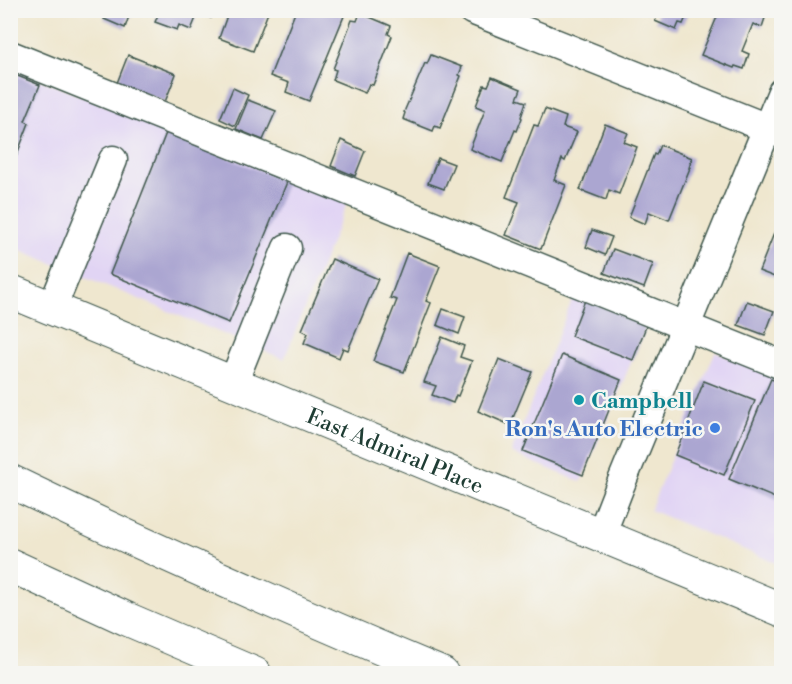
<svg xmlns="http://www.w3.org/2000/svg" width="792" height="684" viewBox="0 0 792 684" font-family="'Libre Bodoni',serif">
  <style>
    .built { fill: #e1d4f4 }
    .building { fill: #aba6d1 }
    .lines { fill: none; stroke-linecap: round; stroke-linejoin: round }
    .minor-casing { stroke: #3e564b; stroke-width: 31 }
    .major-casing { stroke: #3e564b; stroke-width: 35 }
    .highway-casing { stroke: #3e564b; stroke-width: 35 }
    .minor { stroke: #fff; stroke-width: 28 }
    .major { stroke: #fff; stroke-width: 33 }
    .highway { stroke: #fff; stroke-width: 33 }
    .culture-dot { fill: #0f9aa8; stroke: #f6f6f2; stroke-width: 2 }
    .shop-dot { fill: #3f7fe0; stroke: #f6f6f2; stroke-width: 2 }
    .labels { text-anchor: middle; stroke-width: 5; stroke-linejoin: round; paint-order: stroke }
    .culture-label { font-size: 22px; font-weight: bold; fill: #0d838f; stroke: #f6f6f2; text-anchor: start }
    .shop-label { font-size: 22px; font-weight: bold; fill: #366cbe; stroke: #f6f6f2; text-anchor: end }
    .street-label { font-size: 22px; fill: #1f3d34; stroke: #f6f6f2 }
  </style>
  <rect width="100%" height="100%" fill="#f6f6f2"/>
  <filter id="ink" filterUnits="userSpaceOnUse"><feTurbulence type="fractalNoise" baseFrequency=".0167" numOctaves="2"/><feDisplacementMap in="SourceGraphic" scale="12" xChannelSelector="R" yChannelSelector="G"/><feConvolveMatrix kernelMatrix="1 2 1 2 8 2 1 2 1" color-interpolation-filters="sRGB"/></filter>
  <filter id="wash" filterUnits="userSpaceOnUse"><feTurbulence type="fractalNoise" baseFrequency=".008" numOctaves="4" result="noise"/><feDisplacementMap in="SourceGraphic" scale="24" xChannelSelector="R" yChannelSelector="G"/><feGaussianBlur stdDeviation="1.35" result="paint"/><feColorMatrix in="noise" values="0 0 0 0 0 0 0 0 0 0 0 0 0 0 0 0 0 1.4 0 .05"/><feComposite in="paint" operator="in"/></filter>
  <g filter="url(#wash)">
    <rect width="100%" height="100%" fill="#efe7cf"/>
    <!-- built -->
    <g class="built">
      <polygon points="10,68 348,201 284,359 11,246"/>
      <polygon points="575,293 648,322 581,482 511,453"/>
      <polygon points="715,352 781,378 781,565 650,510"/>
    </g>
    <g id="blocks">
      <!-- building -->
      <g class="building">
        <polygon points="108,10 134,10 132,17 129,16 125,28 104,19"/>
        <polygon points="160,10 214,10 211,18 198,13 191,30 179,25 177,30 155,22"/>
        <polygon points="229,10 269,10 253,51 219,38"/>
        <polygon points="296,10 332,10 344,16 309,101 286,92 289,83 270,76"/>
        <polygon points="656,10 689,10 683,24 679,23 676,30 655,21 658,14 655,14"/>
        <polygon points="720,10 765,10 767,12 762,27 753,24 742,51 749,54 744,69 735,66 734,68 701,55"/>
        <polygon points="360,13 391,26 388,34 392,36 373,85 369,84 365,93 333,80 336,70 333,69 352,20 357,21"/>
        <polygon points="128,55 176,74 165,102 117,83"/>
        <polygon points="431,55 462,67 459,75 461,76 440,128 435,126 433,131 403,119 405,113 404,112 425,63 427,64"/>
        <polygon points="10,73 40,85 25,121 29,123 11,170"/>
        <polygon points="492,77 521,89 517,99 526,102 521,117 522,118 517,131 515,130 502,162 470,149 485,110 476,106 484,85 488,86"/>
        <polygon points="233,88 248,95 235,126 220,119"/>
        <polygon points="248,100 276,111 263,140 236,129"/>
        <polygon points="545,109 566,117 563,127 577,132 565,161 562,159 554,180 566,185 541,249 506,235 519,202 506,197 534,125 538,126"/>
        <polygon points="605,124 628,133 624,142 637,147 619,194 609,190 606,200 580,190"/>
        <polygon points="166,133 287,182 229,323 110,274"/>
        <polygon points="341,140 365,151 355,176 331,166"/>
        <polygon points="660,145 692,158 689,168 690,168 669,220 649,212 645,224 629,217 654,154 656,155"/>
        <polygon points="438,158 454,164 444,189 428,183"/>
        <polygon points="781,216 782,216 782,280 759,271"/>
        <polygon points="592,230 612,237 605,255 586,247"/>
        <polygon points="613,249 653,264 644,288 604,273"/>
        <polygon points="407,253 440,266 426,301 431,303 404,372 373,361 397,300 390,298"/>
        <polygon points="332,259 378,279 348,350 343,348 339,358 304,343 308,333 302,330"/>
        <polygon points="585,300 647,324 633,360 571,336"/>
        <polygon points="747,301 774,311 765,335 738,325"/>
        <polygon points="443,309 465,317 459,334 437,325"/>
        <polygon points="442,337 464,346 460,357 472,361 458,396 456,395 453,403 432,395 436,386 424,382"/>
        <polygon points="562,355 621,380 583,475 523,451"/>
        <polygon points="499,359 532,372 510,425 478,411"/>
        <polygon points="771,379 782,383 782,501 729,479"/>
        <polygon points="704,381 755,401 724,475 675,455"/>
      </g>
    </g>
  </g>
  <g filter="url(#ink)">
    <use href="#blocks" fill-opacity="0" stroke="#3e564b" stroke-width="1.5"/>
    <g class="lines">
      <defs>
        <g id="minor">
          <polyline points="472,10 782,134"/>
          <polyline points="10,55 782,365"/>
          <polyline points="52,308 113,160"/>
          <polyline points="233,383 287,248"/>
          <polyline points="601,535 620,486 782,92"/>
        </g>
        <g id="major">
          <path id="s1" d="M10,291L782,610"/>
        </g>
        <g id="highway">
          <path d="M10,481C152,550 296,613 442,674"/>
          <polyline points="10,565 127,619 255,674"/>
        </g>
      </defs>
      <!-- minor casing -->
      <use href="#minor" class="minor-casing"/>
      <!-- major casing -->
      <use href="#major" class="major-casing"/>
      <!-- highway casing -->
      <use href="#highway" class="highway-casing"/>
      <!-- minor -->
      <use href="#minor" class="minor"/>
      <!-- major -->
      <use href="#major" class="major"/>
      <!-- highway -->
      <use href="#highway" class="highway"/>
    </g>
  </g>
  <!-- markers -->
  <circle class="culture-dot" cx="579" cy="400" r="6"/>
  <circle class="shop-dot" cx="715" cy="428" r="6"/>
  <g class="labels">
    <!-- culture labels -->
    <g class="culture-label">
      <text x="591" y="408">Campbell</text>
    </g>
    <!-- shop labels -->
    <g class="shop-label">
      <text x="703" y="436">Ron's Auto Electric</text>
    </g>
    <!-- street labels -->
    <g class="street-label">
      <text dy="8" stroke="none"><textPath href="#s1" startOffset="417">East Admiral Place</textPath></text>
    </g>
  </g>
  <!-- margin -->
  <rect width="792" height="684" fill="none" stroke="#f6f6f2" stroke-width="36"/>
</svg>
